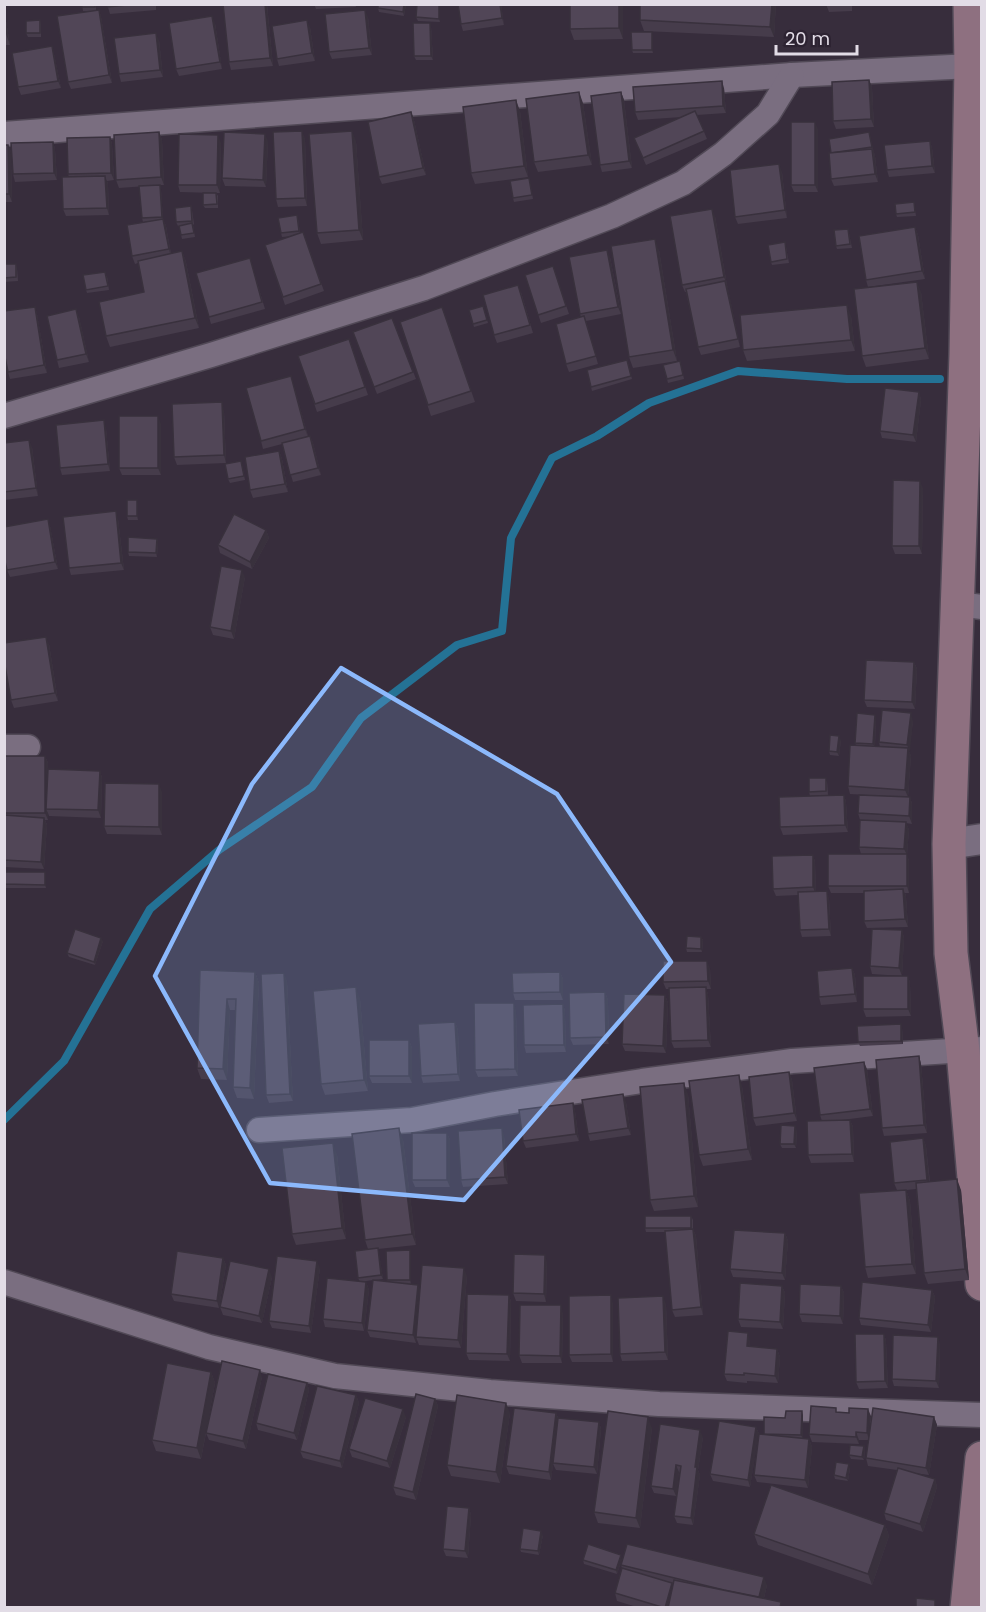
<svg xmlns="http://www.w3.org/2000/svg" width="986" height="1612" viewBox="0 0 986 1612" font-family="Poppins,sans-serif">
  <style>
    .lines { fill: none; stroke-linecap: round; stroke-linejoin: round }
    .stream { stroke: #247295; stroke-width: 8 }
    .minor-casing { stroke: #514956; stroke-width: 27 }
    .tertiary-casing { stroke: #514956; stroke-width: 33 }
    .secondary-casing { stroke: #514956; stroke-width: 36 }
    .minor { stroke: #7a6e80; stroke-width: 24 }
    .tertiary { stroke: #7a6e80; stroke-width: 30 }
    .secondary { stroke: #8e7080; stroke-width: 33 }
    .wall { fill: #463c4b }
    .shaded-wall { fill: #39313d }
    .building { fill: #514657; stroke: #39313d; stroke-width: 1.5 }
    .marked { fill: #8cb9fc; fill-opacity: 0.2; stroke: #8cb9fc; stroke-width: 4.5; stroke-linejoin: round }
  </style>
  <rect width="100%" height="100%" fill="#372d3c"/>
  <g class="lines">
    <!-- stream -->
    <polyline class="stream" points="4,1120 64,1061 150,909 219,850 312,787 361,718 457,645 502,631 511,538 552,458 597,436 649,403 738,371 847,379 940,379"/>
    <defs>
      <g id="minor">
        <polyline points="4,134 792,75 971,66"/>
        <polyline points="4,416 211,355 424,288 612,216 683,183 723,154 768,114 792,75"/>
        <polyline points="957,604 982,607"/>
        <polyline points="4,747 28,747"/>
        <polyline points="259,1130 412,1120 495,1104 642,1081 792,1061 982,1049"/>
        <polyline points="4,1282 209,1347 335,1376 490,1392 659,1404 982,1415"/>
      </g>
      <polyline id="tertiary" points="949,844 982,839"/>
      <g id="secondary">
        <polyline points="970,4 971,66 966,354 949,844 951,953 963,1051 976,1201 982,1284"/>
        <polyline points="967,1608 982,1458"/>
      </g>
    </defs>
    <!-- minor casing -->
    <use href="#minor" class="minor-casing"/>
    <!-- tertiary casing -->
    <use href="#tertiary" class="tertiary-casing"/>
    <!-- secondary casing -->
    <use href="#secondary" class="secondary-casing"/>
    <!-- minor -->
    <use href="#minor" class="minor"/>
    <!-- tertiary -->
    <use href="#tertiary" class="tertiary"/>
    <!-- secondary -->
    <use href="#secondary" class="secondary"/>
  </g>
  <!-- wall -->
  <g class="wall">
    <polygon points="82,4 96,4 96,10 99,10 101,17 112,83 71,89 68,82 91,11 83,11"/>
    <polygon points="107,4 156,4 156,10 110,14"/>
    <polygon points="267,4 273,66 231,70 229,62"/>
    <polygon points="314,4 355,4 356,7 316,9"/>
    <polygon points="378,4 406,4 404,16 379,12 378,8"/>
    <polygon points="501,4 504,25 463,31 461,24"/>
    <polygon points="570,4 623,4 623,39 574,40 570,29"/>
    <polygon points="640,4 776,4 774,37 644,31 640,20"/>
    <polygon points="826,4 923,4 852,6 852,11 829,12"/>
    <polygon points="4,9 10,45 4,45"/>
    <polygon points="440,9 440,22 418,21 416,17"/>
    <polygon points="368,17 372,55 332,59 329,52"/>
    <polygon points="40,20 41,24 41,37 28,37 26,33"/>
    <polygon points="215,23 222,69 179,76 176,69"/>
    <polygon points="431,26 433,60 416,60 414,56"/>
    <polygon points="310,27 315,61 279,66 277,59"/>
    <polygon points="653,36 653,53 633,53 632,50"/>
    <polygon points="159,40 163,77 121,82 119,74"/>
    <polygon points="54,54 61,88 21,95 18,87"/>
    <polygon points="869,80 872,87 874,127 836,129 833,121"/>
    <polygon points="724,88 726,113 697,115 707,139 646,165 634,138 682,117 638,120 635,112"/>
    <polygon points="621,92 624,100 632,168 602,172 600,165"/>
    <polygon points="583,103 592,165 538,172 534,162"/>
    <polygon points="520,111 528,177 475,184 471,173"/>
    <polygon points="411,112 414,120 426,175 382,184 379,177"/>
    <polygon points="818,129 818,192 794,192 791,185"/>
    <polygon points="159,132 162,140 164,185 160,185 161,189 163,219 166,226 171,254 182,251 186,262 199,328 110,347 106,336 144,292 138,263 135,264 132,256 149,221 143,222 142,218 160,185 119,188 116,180"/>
    <polygon points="870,136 873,149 875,156 878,182 834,186 831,179 831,153"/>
    <polygon points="110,137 112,144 114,180 107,181 108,184 109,215 66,216 63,209 69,177 68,174"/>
    <polygon points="305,138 307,206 278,207 276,199"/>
    <polygon points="268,141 266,187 225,186 222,178"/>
    <polygon points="356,141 363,240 321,244 317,233"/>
    <polygon points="930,141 932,148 935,173 889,177 887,170"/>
    <polygon points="53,142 55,149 57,180 15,182 13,174"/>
    <polygon points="221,143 220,193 216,193 218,196 218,208 205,208 203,205 214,193 180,192 178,185"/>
    <polygon points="4,145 8,145 11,152 12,202 4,202"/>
    <polygon points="782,172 787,218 738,224 735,217"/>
    <polygon points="529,178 533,199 514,202 513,198"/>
    <polygon points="914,202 916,216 897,217 896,214"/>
    <polygon points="191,206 192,210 194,224 193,225 195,237 182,239 179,226 178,226 176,222"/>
    <polygon points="715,216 727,285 740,347 701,355 698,347 686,292 685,292 682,285"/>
    <polygon points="298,219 300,233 303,232 324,291 285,305 265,245 293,236 282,237 281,233"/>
    <polygon points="915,227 918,235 925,279 868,287 866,280"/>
    <polygon points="848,229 852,248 837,249 836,246"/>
    <polygon points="785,242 789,263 772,265 771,262"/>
    <polygon points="659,250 677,361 633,368 629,357"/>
    <polygon points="610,257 621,314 586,321 598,364 569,372 566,364 581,317 580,314"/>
    <polygon points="4,264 16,264 17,268 18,281 4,282"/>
    <polygon points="252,266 265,309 211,324 209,317"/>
    <polygon points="553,266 569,314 541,323 525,275"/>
    <polygon points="107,276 109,290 87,293 86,290"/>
    <polygon points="521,292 533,333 497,343 494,335"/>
    <polygon points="921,292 929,359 866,367 862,356"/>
    <polygon points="483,306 488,323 474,327 469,310"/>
    <polygon points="35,307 37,314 47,373 10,379 8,372"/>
    <polygon points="442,307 475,402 431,416 400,322"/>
    <polygon points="851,316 855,351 747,361 743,350"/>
    <polygon points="79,317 89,362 59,368 57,360"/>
    <polygon points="392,318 416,379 377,394 353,332"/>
    <polygon points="349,339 368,395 317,412 298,356"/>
    <polygon points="627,360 632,379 592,391 591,387"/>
    <polygon points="681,365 684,379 668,383 667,379"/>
    <polygon points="291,376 308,436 310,436 313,443 321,475 293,482 282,444 263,449 261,441"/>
    <polygon points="919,392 921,400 916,442 882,438 880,431"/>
    <polygon points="224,410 226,463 177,465 174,457"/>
    <polygon points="161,424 161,475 122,475 119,468"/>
    <polygon points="106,428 110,471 62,475 60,468"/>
    <polygon points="4,443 32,447 38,496 4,500"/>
    <polygon points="279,451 282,459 288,492 253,498 250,490"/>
    <polygon points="241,461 245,480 230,483 228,479"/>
    <polygon points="923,488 922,554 895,554 892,546"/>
    <polygon points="138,504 138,520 128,520 127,516"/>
    <polygon points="118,519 124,570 71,575 69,568"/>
    <polygon points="50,526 58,569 10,577 7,570"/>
    <polygon points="266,530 269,538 252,569 220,553 218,545"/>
    <polygon points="157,539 158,542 157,557 129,556 128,552"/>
    <polygon points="245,577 234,639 213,635 210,627"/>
    <polygon points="49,644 58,701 14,708 11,700"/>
    <polygon points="914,662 917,669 915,709 867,707 864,700"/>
    <polygon points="876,718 875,746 880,747 879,742 913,721 909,752 911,756 908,797 910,797 912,804 912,824 906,823 909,830 907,855 909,861 909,893 905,893 906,896 908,927 867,928 864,921 864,893 831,893 828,886 861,854 859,847 860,820 858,813 885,796 850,794 848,786 856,745 855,743"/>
    <polygon points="841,740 839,756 830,755 829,751"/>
    <polygon points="4,756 45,756 48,763 48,769 100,771 102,778 101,818 49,816 48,813 48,820 45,820 47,825 44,869 4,867"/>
    <polygon points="827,781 828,795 810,796 809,792"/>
    <polygon points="162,792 162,835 107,834 104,826"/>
    <polygon points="844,795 846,802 848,832 783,835 780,827"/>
    <polygon points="813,855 815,862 816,891 829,898 831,936 802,937 800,930 798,895 776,896 773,889"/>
    <polygon points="4,872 45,872 46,876 46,888 4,888"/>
    <polygon points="902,930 904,938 902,976 872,974 870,966"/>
    <polygon points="701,937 703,940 702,952 687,952 686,948"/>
    <polygon points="103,941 95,965 69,957 67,953"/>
    <polygon points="710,968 711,989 706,989 708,994 711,1047 674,1048 671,1041 669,989 666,989 663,982"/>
    <polygon points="852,968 855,975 857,1002 821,1005 819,997"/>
    <polygon points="200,970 255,972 259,983 254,1099 237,1098 233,1087 236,1010 230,1010 227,1080 201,1079 197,1068"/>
    <polygon points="560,972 563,979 563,1000 515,1000 513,993"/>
    <polygon points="908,976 910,983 911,1016 866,1017 863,1009"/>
    <polygon points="287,980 293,1101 269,1103 266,1095"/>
    <polygon points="605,992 608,1000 609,1044 573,1045 570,1038"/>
    <polygon points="665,995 668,1003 666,1053 625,1051 622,1044"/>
    <polygon points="360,998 368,1091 325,1095 321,1084"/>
    <polygon points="563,1004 565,1011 566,1052 526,1053 524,1045"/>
    <polygon points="516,1010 518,1076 478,1077 475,1070"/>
    <polygon points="455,1022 458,1030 460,1081 423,1083 421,1076"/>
    <polygon points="902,1027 903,1044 860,1046 858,1042"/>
    <polygon points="409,1040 412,1048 412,1083 372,1083 369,1076"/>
    <polygon points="919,1056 921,1064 927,1133 884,1136 882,1128"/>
    <polygon points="867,1069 873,1116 842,1120 850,1120 853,1127 854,1162 811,1163 808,1155 822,1121 820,1115"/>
    <polygon points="789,1072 792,1080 797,1121 756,1126 753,1118"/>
    <polygon points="742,1086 752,1160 703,1166 699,1155"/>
    <polygon points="688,1094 698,1207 654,1211 650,1200"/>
    <polygon points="626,1102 631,1135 590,1141 588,1134"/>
    <polygon points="573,1103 575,1111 579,1141 526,1148 523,1141"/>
    <polygon points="797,1130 796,1148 782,1148 780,1144"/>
    <polygon points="447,1133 450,1140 450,1187 415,1187 412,1180"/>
    <polygon points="504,1135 508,1184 463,1187 461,1180"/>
    <polygon points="923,1138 926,1146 930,1182 961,1190 969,1280 928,1284 924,1273 916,1189 906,1190 910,1201 916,1274 868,1278 865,1267 897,1190 894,1183"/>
    <polygon points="403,1139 416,1245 378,1249 383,1279 374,1280 387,1281 387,1280 410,1250 411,1254 411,1284 420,1290 467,1276 461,1348 419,1345 416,1337 417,1329 416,1343 370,1337 367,1330 373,1280 360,1282 366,1282 369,1290 364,1331 325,1327 323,1319 360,1282 358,1278 368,1249 365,1240"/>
    <polygon points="337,1154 346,1239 296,1245 292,1234"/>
    <polygon points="691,1216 693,1220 693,1229 696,1236 703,1315 675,1317 672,1310 665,1232 646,1232 645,1228"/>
    <polygon points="785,1233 788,1241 785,1280 733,1277 730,1269"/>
    <polygon points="223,1258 226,1265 219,1308 174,1301 171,1294"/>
    <polygon points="547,1262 546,1302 516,1301 513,1293"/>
    <polygon points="320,1268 311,1333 272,1328 269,1321"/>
    <polygon points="272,1277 262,1323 223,1315 220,1307"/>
    <polygon points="782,1286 785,1293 783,1329 741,1327 738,1319"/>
    <polygon points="841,1286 844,1293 843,1324 802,1322 799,1314"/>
    <polygon points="932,1290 935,1297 931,1332 861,1325 859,1318"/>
    <polygon points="509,1295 511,1302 510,1361 469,1360 466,1353"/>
    <polygon points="613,1303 613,1362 572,1362 569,1355"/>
    <polygon points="666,1304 668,1360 622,1361 620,1354"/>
    <polygon points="563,1313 562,1363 522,1363 519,1355"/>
    <polygon points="884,1334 886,1341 888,1388 859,1389 856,1382"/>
    <polygon points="750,1341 750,1346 777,1349 780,1357 778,1383 747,1381 747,1383 727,1381 724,1374"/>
    <polygon points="940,1344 939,1388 894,1386 892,1379"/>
    <polygon points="211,1372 215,1383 206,1432 262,1377 246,1449 209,1440 206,1433 201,1459 156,1451 152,1440"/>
    <polygon points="307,1383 309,1390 297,1440 258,1430 256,1423"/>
    <polygon points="356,1395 359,1403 342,1468 303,1458 300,1451"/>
    <polygon points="435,1399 438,1406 416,1500 396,1495 393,1487"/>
    <polygon points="837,1412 871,1416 870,1431 934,1417 937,1425 929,1475 914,1473 935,1479 937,1487 923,1532 886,1520 884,1513 897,1470 868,1466 866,1458 869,1440 859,1440 859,1444 812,1442 809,1434"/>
    <polygon points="510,1413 500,1483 451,1476 447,1465"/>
    <polygon points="556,1413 558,1418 599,1422 601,1429 597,1474 556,1470 553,1464 551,1480 509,1474 506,1466"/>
    <polygon points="803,1415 803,1439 809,1439 812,1447 808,1488 757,1482 754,1475 758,1437 750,1487 713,1481 710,1474 756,1427 759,1434 764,1434 785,1418"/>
    <polygon points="406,1417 390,1468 352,1457 349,1449"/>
    <polygon points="652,1428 640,1528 598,1523 594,1512"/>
    <polygon points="703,1437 698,1470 700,1475 693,1525 677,1523 674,1516 680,1473 679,1472 676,1496 654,1493 651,1486"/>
    <polygon points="864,1446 865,1450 864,1460 851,1459 849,1455"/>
    <polygon points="850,1468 848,1481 835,1479 834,1475"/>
    <polygon points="469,1508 471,1515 468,1558 446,1556 443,1549"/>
    <polygon points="885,1525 889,1536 872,1585 758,1545 754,1534"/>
    <polygon points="543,1535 539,1555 521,1552 520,1549"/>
    <polygon points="622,1559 617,1574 584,1564 583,1560"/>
    <polygon points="621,1565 767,1585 764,1598 783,1608 640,1608 617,1601 615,1593 622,1568"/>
  </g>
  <!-- shaded-wall -->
  <g class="shaded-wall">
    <polygon points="265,4 267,5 273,66 270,58"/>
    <polygon points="404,4 406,4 404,16 403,12"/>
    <polygon points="500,4 501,4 504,25 502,18"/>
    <polygon points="619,4 623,4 623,39 619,28"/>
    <polygon points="772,4 776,4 774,37 770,27"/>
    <polygon points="439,5 440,9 440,22 439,19"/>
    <polygon points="4,9 10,45 6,34 4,26"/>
    <polygon points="99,10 101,17 112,83 109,75"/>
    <polygon points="365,10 368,17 372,55 369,48"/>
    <polygon points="212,16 215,23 222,69 220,62"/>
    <polygon points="307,20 310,27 315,61 312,53"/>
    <polygon points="430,23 431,26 433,60 431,56"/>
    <polygon points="652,32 653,36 653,53 652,50"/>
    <polygon points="156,33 159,40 163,77 160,70"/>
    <polygon points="52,46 54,54 61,88 58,81"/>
    <polygon points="869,80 872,87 874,127 871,119"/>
    <polygon points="722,81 724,88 726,113 723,106"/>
    <polygon points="579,92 583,103 592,165 588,155"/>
    <polygon points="621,92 624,100 632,168 629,161"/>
    <polygon points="516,100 520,111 528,177 524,166"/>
    <polygon points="411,112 414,120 426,175 423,168"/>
    <polygon points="815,122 818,129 818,192 815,185"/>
    <polygon points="302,131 305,138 307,206 305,198"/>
    <polygon points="352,131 356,141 363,240 359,230"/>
    <polygon points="159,132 162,140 164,185 161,177"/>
    <polygon points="869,132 875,156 878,182 875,174 873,150"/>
    <polygon points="265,134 268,141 266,187 263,180"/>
    <polygon points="218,135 221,143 220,193 217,185"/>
    <polygon points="110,137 112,144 114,180 111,173"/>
    <polygon points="930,141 932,148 935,173 932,166"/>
    <polygon points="53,142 55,149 57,180 54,173"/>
    <polygon points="8,145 11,152 12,202 9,194"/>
    <polygon points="779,164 782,172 787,218 785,210"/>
    <polygon points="105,176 108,184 109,215 107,208"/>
    <polygon points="160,185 161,189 163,220 162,217"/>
    <polygon points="4,204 5,204 6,228 4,226"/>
    <polygon points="712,209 715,216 727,285 724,277"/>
    <polygon points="163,219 166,226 171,257 169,249"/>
    <polygon points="915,227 918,235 925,279 922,271"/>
    <polygon points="655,239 659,250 677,361 673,350"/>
    <polygon points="607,250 610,257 621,314 618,307"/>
    <polygon points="182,251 186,262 199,328 195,318"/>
    <polygon points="725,281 728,288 740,347 738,339"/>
    <polygon points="917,282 921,292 929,359 925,348"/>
    <polygon points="847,305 851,316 855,351 851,340"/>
    <polygon points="35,307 37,314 47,373 44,365"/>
    <polygon points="76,309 79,317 89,362 86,354"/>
    <polygon points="291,376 293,383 308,437 305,429"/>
    <polygon points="919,392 921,400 916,442 913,435"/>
    <polygon points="222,402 224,410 226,463 224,455"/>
    <polygon points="158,416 161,424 161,475 158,468"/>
    <polygon points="104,420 106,428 110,471 108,464"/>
    <polygon points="310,436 313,443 321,475 318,468"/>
    <polygon points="29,440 32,447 38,496 36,488"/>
    <polygon points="279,451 282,459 288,492 285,484"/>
    <polygon points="920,481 923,488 922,554 919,546"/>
    <polygon points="137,500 138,504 138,520 137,516"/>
    <polygon points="116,511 118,519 124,570 121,563"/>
    <polygon points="48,519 50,526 58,569 55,562"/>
    <polygon points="266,530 269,538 252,569 250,562"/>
    <polygon points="157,539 158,542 157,557 156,553"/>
    <polygon points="242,570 245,577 234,639 231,631"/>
    <polygon points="46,637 49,644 58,701 55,693"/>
    <polygon points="914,662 917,669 915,709 912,702"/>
    <polygon points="911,713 913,721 910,752 907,745"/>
    <polygon points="875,715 876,718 875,748 873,744"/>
    <polygon points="839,736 841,740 839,756 837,752"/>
    <polygon points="908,748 911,756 908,797 905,790"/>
    <polygon points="45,756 48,763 48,809 46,809 48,813 48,820 45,813"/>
    <polygon points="100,771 102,778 101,818 98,810"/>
    <polygon points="159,784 162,792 162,835 159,827"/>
    <polygon points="844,795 846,802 848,832 845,825"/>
    <polygon points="910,797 912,804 912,824 909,816"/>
    <polygon points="44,818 47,825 44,869 41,862"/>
    <polygon points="906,822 909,830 907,855 909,861 909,893 907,886 907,855 904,849"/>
    <polygon points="813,855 815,862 816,895 813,887"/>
    <polygon points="45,872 46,876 46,888 45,885"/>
    <polygon points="903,889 906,896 908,927 905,919"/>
    <polygon points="827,891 829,898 831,936 829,929"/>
    <polygon points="902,930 904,938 902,976 899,968"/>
    <polygon points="701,937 703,940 702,952 701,949"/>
    <polygon points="101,938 103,941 95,965 94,962"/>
    <polygon points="707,961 710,968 711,989 708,981"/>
    <polygon points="852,968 855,975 857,1002 855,994"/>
    <polygon points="255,972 259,983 254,1099 250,1088"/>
    <polygon points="560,972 563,979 563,1000 560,992"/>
    <polygon points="284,973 287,980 293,1101 290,1094"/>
    <polygon points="908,976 910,983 911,1016 908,1009"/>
    <polygon points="356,987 360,998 368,1091 364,1080"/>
    <polygon points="706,987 708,994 711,1047 708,1040"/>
    <polygon points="605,992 608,1000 609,1044 606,1037"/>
    <polygon points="665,995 668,1003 666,1053 663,1046"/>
    <polygon points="227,999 230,1010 227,1080 223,1069"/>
    <polygon points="514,1003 516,1010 518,1076 515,1069"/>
    <polygon points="563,1004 565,1011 566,1052 564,1045"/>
    <polygon points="455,1022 458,1030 460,1081 458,1074"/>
    <polygon points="901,1024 902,1027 903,1044 901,1041"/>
    <polygon points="409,1040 412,1048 412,1083 409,1076"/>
    <polygon points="919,1056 921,1064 927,1133 924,1125"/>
    <polygon points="864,1062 867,1069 873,1116 870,1109"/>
    <polygon points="789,1072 792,1080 797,1121 794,1113"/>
    <polygon points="739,1075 742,1086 752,1160 748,1149"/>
    <polygon points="684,1083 688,1094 698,1207 694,1196"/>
    <polygon points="623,1094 626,1102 631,1135 628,1128"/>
    <polygon points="573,1103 575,1111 579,1141 576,1134"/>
    <polygon points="850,1120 853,1127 854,1162 852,1154"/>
    <polygon points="795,1126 797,1130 796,1148 794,1144"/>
    <polygon points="399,1128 403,1139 416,1245 412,1234"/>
    <polygon points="502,1128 504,1135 508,1184 505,1177"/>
    <polygon points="447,1133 450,1140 450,1187 447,1180"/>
    <polygon points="923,1138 926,1146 930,1187 927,1180"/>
    <polygon points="333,1143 337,1154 346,1239 342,1228"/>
    <polygon points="957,1179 961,1190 969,1280 965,1269"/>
    <polygon points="906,1190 910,1201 916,1274 912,1264"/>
    <polygon points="693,1229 696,1236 703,1315 701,1307"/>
    <polygon points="785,1233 788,1241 785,1280 782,1273"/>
    <polygon points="378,1248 379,1252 383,1279 381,1275"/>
    <polygon points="410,1250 411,1254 411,1284 410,1280"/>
    <polygon points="545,1255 547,1262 546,1302 544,1294"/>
    <polygon points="223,1258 226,1265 219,1308 217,1301"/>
    <polygon points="317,1261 320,1268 311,1333 309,1326"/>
    <polygon points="464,1268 467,1276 461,1348 458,1340"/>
    <polygon points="269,1269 272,1277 262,1323 259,1316"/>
    <polygon points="366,1282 369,1290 364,1331 362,1323"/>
    <polygon points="418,1285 421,1292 416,1343 413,1335"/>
    <polygon points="782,1286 785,1293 783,1329 780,1322"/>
    <polygon points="841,1286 844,1293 843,1324 840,1316"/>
    <polygon points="932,1290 935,1297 931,1332 928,1325"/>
    <polygon points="509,1295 511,1302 510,1361 507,1354"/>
    <polygon points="611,1295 613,1303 613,1362 611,1354"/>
    <polygon points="663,1296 666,1304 668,1360 665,1352"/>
    <polygon points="561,1305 563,1313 562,1363 560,1356"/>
    <polygon points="748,1333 750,1341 750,1353 747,1346"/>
    <polygon points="884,1334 886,1341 888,1388 885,1381"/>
    <polygon points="938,1337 940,1344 939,1388 936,1381"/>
    <polygon points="777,1349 780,1357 778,1383 775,1376"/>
    <polygon points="260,1370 262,1377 246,1449 243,1441"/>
    <polygon points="211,1372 215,1383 201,1459 197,1448"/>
    <polygon points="307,1383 309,1390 297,1440 294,1433"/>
    <polygon points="356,1395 359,1403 342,1468 340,1461"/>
    <polygon points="435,1399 438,1406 416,1500 413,1492"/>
    <polygon points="506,1403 510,1413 500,1483 496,1472"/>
    <polygon points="403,1409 406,1417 390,1468 387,1461"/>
    <polygon points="868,1409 871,1416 869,1440 867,1433"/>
    <polygon points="802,1411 803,1415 803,1439 801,1435"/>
    <polygon points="556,1413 559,1421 551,1480 549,1472"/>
    <polygon points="648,1417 652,1428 640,1528 636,1518"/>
    <polygon points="934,1417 937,1425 929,1475 926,1468"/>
    <polygon points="599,1422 601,1429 597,1474 594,1467"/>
    <polygon points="756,1427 759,1434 750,1487 748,1480"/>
    <polygon points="700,1430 703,1437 698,1470 700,1475 693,1525 691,1518 695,1467"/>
    <polygon points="856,1432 859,1440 859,1444 856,1437"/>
    <polygon points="809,1439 812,1447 808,1488 805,1480"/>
    <polygon points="864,1446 865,1450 864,1460 862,1457"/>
    <polygon points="849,1464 850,1468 848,1481 846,1478"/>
    <polygon points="676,1465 679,1472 676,1496 673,1489"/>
    <polygon points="935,1479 937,1487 923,1532 920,1524"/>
    <polygon points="469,1508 471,1515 468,1558 465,1551"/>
    <polygon points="885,1525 889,1536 872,1585 868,1574"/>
    <polygon points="541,1531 543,1535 539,1555 538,1551"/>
    <polygon points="621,1555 622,1559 617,1574 616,1570"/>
    <polygon points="764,1577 767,1585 762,1606 759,1598"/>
    <polygon points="672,1583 675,1591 670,1608 665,1608"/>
  </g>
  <!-- building -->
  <g class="building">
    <rect x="82" y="4" width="13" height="3"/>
    <polygon points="107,4 136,4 108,7"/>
    <polygon points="223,4 265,4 270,58 229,62"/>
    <polygon points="378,4 404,4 403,12 378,8"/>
    <polygon points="417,4 439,5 439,19 416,17"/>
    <polygon points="458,4 500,4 502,18 461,24"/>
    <polygon points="570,4 619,4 619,28 570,29"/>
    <polygon points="640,4 772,4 770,27 640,20"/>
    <polygon points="99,10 109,75 68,82 57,16"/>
    <polygon points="365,10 369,48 329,52 325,14"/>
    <polygon points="212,16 220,62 176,69 169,23"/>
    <polygon points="40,20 40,33 26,33 26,21"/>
    <polygon points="307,20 312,53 277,59 272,26"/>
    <polygon points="413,23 430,23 431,56 414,56"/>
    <polygon points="631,32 652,32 652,50 632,50"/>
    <polygon points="156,33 160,70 119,74 114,38"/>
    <polygon points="52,46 58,81 18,87 12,53"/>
    <polygon points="869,80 871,119 833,121 832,82"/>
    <polygon points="722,81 723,106 635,112 633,87"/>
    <polygon points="579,92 588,155 534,162 526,99"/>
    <polygon points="621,92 629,161 600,165 591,96"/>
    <polygon points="516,100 524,166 471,173 463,107"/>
    <polygon points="695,111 704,131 643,158 634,138"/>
    <polygon points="411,112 423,168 379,177 368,122"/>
    <rect x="791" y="122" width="24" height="63"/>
    <polygon points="302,131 305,198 276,199 273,132"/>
    <polygon points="352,131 359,230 317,233 309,134"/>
    <polygon points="159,132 161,177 116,180 114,135"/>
    <polygon points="224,132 265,134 263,180 222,178"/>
    <polygon points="869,132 872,147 831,153 829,139"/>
    <polygon points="179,134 218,135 217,185 178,185"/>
    <polygon points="110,137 111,173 68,174 67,138"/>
    <polygon points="930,141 932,166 887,170 884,145"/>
    <polygon points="53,142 54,173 13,174 11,143"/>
    <polygon points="4,145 8,145 9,194 4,194"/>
    <polygon points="872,149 875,174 831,179 829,153"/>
    <polygon points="779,164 785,210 735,217 730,170"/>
    <polygon points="105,176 107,208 63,209 62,177"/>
    <polygon points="529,178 532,195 513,198 510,181"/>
    <polygon points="160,185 162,217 142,218 139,186"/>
    <polygon points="203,193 216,193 217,204 203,205"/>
    <polygon points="914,202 915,212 896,214 895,204"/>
    <polygon points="191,206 192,221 176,222 175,208"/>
    <polygon points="712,209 724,277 682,285 670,216"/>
    <polygon points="297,215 299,231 281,233 278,218"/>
    <polygon points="163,219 169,249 132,256 127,225"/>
    <polygon points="192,223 194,233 181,235 179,226"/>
    <polygon points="915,227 922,271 866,280 859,236"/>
    <polygon points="848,229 850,244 836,246 834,230"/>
    <polygon points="303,232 321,284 283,297 265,245"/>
    <polygon points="655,239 673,350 629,357 611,246"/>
    <polygon points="785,242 787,259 771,262 768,245"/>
    <polygon points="607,250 618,307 580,314 569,257"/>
    <polygon points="182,251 195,318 106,336 99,302 144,292 138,261"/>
    <polygon points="250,258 262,302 209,317 196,273"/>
    <polygon points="4,264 16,264 16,277 4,278"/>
    <polygon points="553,266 566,306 538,315 525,275"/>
    <polygon points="105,272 108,286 86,290 83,275"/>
    <polygon points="725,281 738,339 698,347 686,289"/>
    <polygon points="917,282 925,348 862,356 854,289"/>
    <polygon points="518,285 530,325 494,335 483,295"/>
    <polygon points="847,305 851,340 743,350 740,315"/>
    <polygon points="483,306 487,320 473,324 469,310"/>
    <polygon points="35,307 44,365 8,372 4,352 4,311"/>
    <polygon points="442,307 471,391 428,405 400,322"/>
    <polygon points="76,309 86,354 57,360 47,316"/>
    <polygon points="584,316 596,356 566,364 556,324"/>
    <polygon points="392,318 413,372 374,387 353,332"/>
    <polygon points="349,339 365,387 315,404 298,356"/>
    <polygon points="627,360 631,376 591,387 587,370"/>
    <polygon points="680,361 683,375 667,379 663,365"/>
    <polygon points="291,376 305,429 261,441 246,388"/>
    <polygon points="885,388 919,392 913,435 880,431"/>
    <polygon points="222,402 224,455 174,457 172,404"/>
    <rect x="119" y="416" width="39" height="52"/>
    <polygon points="104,420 108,464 60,468 56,425"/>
    <polygon points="310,436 318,468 290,475 282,443"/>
    <polygon points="29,440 36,488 4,492 4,443"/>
    <polygon points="279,451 285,484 250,490 245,457"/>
    <polygon points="241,461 244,476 228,479 225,464"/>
    <polygon points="893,480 920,481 919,546 892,546"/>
    <rect x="127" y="500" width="10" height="16"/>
    <polygon points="116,511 121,563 69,568 63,517"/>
    <polygon points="234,514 266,530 250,562 218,545"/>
    <polygon points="48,519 55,562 7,570 4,557 4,527"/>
    <polygon points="128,537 157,539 156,553 128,552"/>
    <polygon points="221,566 242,570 231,631 210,627"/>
    <polygon points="46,637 55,693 11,700 4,660 4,643"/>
    <polygon points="866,660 914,662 912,702 864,700"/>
    <polygon points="882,710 911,713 907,745 879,742"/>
    <polygon points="857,713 875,715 873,744 855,743"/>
    <polygon points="830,735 839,736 837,752 829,751"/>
    <polygon points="850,745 908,748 905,790 848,786"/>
    <rect x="4" y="756" width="41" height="57"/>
    <polygon points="48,769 100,771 98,810 46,809"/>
    <polygon points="809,778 826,778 826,791 809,792"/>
    <polygon points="105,783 159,784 159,827 104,826"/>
    <polygon points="844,795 845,825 780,827 779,797"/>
    <polygon points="859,795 910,797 909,816 858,813"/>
    <polygon points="4,815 44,818 41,862 4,860"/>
    <polygon points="860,820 906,822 904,849 859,847"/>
    <rect x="828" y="854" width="79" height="32"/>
    <polygon points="813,855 813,887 773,889 772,856"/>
    <polygon points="4,872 45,872 45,885 4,884"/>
    <polygon points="903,889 905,919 864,921 864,891"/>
    <polygon points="827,891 829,929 800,930 798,892"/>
    <polygon points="75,929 101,938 94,962 67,953"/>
    <polygon points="872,929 902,930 899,968 870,966"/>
    <polygon points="687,936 701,937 701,949 686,948"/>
    <polygon points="663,961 707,961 708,981 663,982"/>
    <polygon points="852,968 855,994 819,997 817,971"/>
    <polygon points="200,970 255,972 250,1088 233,1087 236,999 227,999 223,1069 197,1068"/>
    <polygon points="560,972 560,992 513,993 512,973"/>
    <polygon points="284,973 290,1094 266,1095 261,974"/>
    <rect x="863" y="976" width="45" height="33"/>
    <polygon points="356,987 364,1080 321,1084 313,991"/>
    <polygon points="706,987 708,1040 671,1041 669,988"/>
    <polygon points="605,992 606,1037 570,1038 569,993"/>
    <polygon points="624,994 665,995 663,1046 622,1044"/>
    <polygon points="474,1003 514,1003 515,1069 475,1070"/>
    <polygon points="563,1004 564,1045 524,1045 523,1005"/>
    <polygon points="455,1022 458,1074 421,1076 418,1024"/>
    <polygon points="901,1024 901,1041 858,1042 857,1026"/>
    <rect x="369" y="1040" width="40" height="36"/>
    <polygon points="919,1056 924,1125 882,1128 876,1060"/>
    <polygon points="864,1062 870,1109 820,1115 814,1068"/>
    <polygon points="789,1072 794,1113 753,1118 749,1077"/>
    <polygon points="739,1075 748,1149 699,1155 689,1081"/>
    <polygon points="684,1083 694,1196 650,1200 640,1087"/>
    <polygon points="623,1094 628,1128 588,1134 582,1100"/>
    <polygon points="573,1103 576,1134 523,1141 519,1110"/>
    <polygon points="850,1120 852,1154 808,1155 807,1121"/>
    <polygon points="781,1125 795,1126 794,1144 780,1144"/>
    <polygon points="399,1128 412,1234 365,1240 352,1134"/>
    <polygon points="502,1128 505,1177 461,1180 458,1131"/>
    <rect x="412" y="1133" width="35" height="47"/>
    <polygon points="923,1138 927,1180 894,1183 890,1142"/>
    <polygon points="333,1143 342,1228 292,1234 282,1148"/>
    <polygon points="957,1179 965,1269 924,1273 916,1183"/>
    <polygon points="906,1190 912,1264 865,1267 859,1193"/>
    <rect x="645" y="1216" width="46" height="12"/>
    <polygon points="693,1229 701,1307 672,1310 665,1231"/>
    <polygon points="734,1230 785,1233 782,1273 730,1269"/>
    <polygon points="378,1248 381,1275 358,1278 355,1251"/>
    <polygon points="410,1250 410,1280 387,1280 386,1251"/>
    <polygon points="177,1251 223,1258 217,1301 171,1294"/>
    <polygon points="514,1254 545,1255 544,1294 513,1293"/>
    <polygon points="277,1256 317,1261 309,1326 269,1321"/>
    <polygon points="230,1261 269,1269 259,1316 220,1307"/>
    <polygon points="422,1265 464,1268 458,1340 416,1337"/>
    <polygon points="327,1278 366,1282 362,1323 323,1319"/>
    <polygon points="373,1280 418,1285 413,1335 367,1330"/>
    <polygon points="862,1282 932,1290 928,1325 859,1318"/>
    <polygon points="740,1283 782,1286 780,1322 738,1319"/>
    <polygon points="800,1284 841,1286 840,1316 799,1314"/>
    <polygon points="467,1294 509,1295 507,1354 466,1353"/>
    <polygon points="611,1295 611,1354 569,1355 569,1296"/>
    <polygon points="663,1296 665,1352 620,1354 618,1298"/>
    <polygon points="520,1305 561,1305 560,1356 519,1355"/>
    <polygon points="728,1331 748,1333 747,1346 777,1349 775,1376 744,1373 744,1375 724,1374"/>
    <polygon points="855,1334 884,1334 885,1381 856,1382"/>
    <polygon points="893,1335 938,1337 936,1381 892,1379"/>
    <polygon points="222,1361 260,1370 243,1441 206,1433"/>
    <polygon points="167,1363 211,1372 197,1448 152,1440"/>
    <polygon points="268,1374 307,1383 294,1433 256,1423"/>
    <polygon points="317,1386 356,1395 340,1461 300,1451"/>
    <polygon points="416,1394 435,1399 413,1492 393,1487"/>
    <polygon points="457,1395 506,1403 496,1472 447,1465"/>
    <polygon points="365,1398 403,1409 387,1461 349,1449"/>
    <polygon points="811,1406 836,1408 836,1412 849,1413 849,1408 868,1409 867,1433 856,1432 856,1437 809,1434"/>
    <polygon points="514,1408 556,1413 549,1472 506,1466"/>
    <polygon points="873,1408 934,1417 926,1468 866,1458"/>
    <polygon points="608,1411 648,1417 636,1518 594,1512"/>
    <polygon points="786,1411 802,1411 801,1435 764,1434 764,1417 785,1418"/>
    <polygon points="558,1418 599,1422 594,1467 553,1463"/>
    <polygon points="719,1421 756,1427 748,1480 710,1474"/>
    <polygon points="660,1424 700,1430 695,1467 697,1467 691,1518 674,1516 681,1466 676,1465 673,1489 651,1486"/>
    <polygon points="759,1434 809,1439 805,1480 754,1475"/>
    <polygon points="850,1445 864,1446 862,1457 849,1455"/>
    <polygon points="836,1462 849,1464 846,1478 834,1475"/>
    <polygon points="898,1468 935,1479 920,1524 884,1513"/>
    <polygon points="771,1485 885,1525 868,1574 754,1534"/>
    <polygon points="447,1506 469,1508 465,1551 443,1549"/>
    <polygon points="523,1528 541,1531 538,1551 520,1549"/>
    <polygon points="588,1544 621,1555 616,1570 583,1560"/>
    <polygon points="627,1544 764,1577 759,1597 724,1590 621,1565"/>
    <polygon points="622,1568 672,1583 665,1608 615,1593"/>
    <polygon points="674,1580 781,1602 780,1608 668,1608"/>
    <polygon points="916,1598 935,1600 935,1608 916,1608"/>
  </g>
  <!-- marked area -->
  <path class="marked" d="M341,668L557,794L671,962L464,1200L270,1183L155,976L252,784Z"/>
  <!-- border -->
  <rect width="986" height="1612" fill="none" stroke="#e2dce6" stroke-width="12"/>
  <!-- scale -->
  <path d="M776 45v9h81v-9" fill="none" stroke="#e2dce6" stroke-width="3"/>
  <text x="785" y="45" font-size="18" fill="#e2dce6" stroke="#2d2332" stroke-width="4.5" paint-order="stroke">20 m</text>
</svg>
